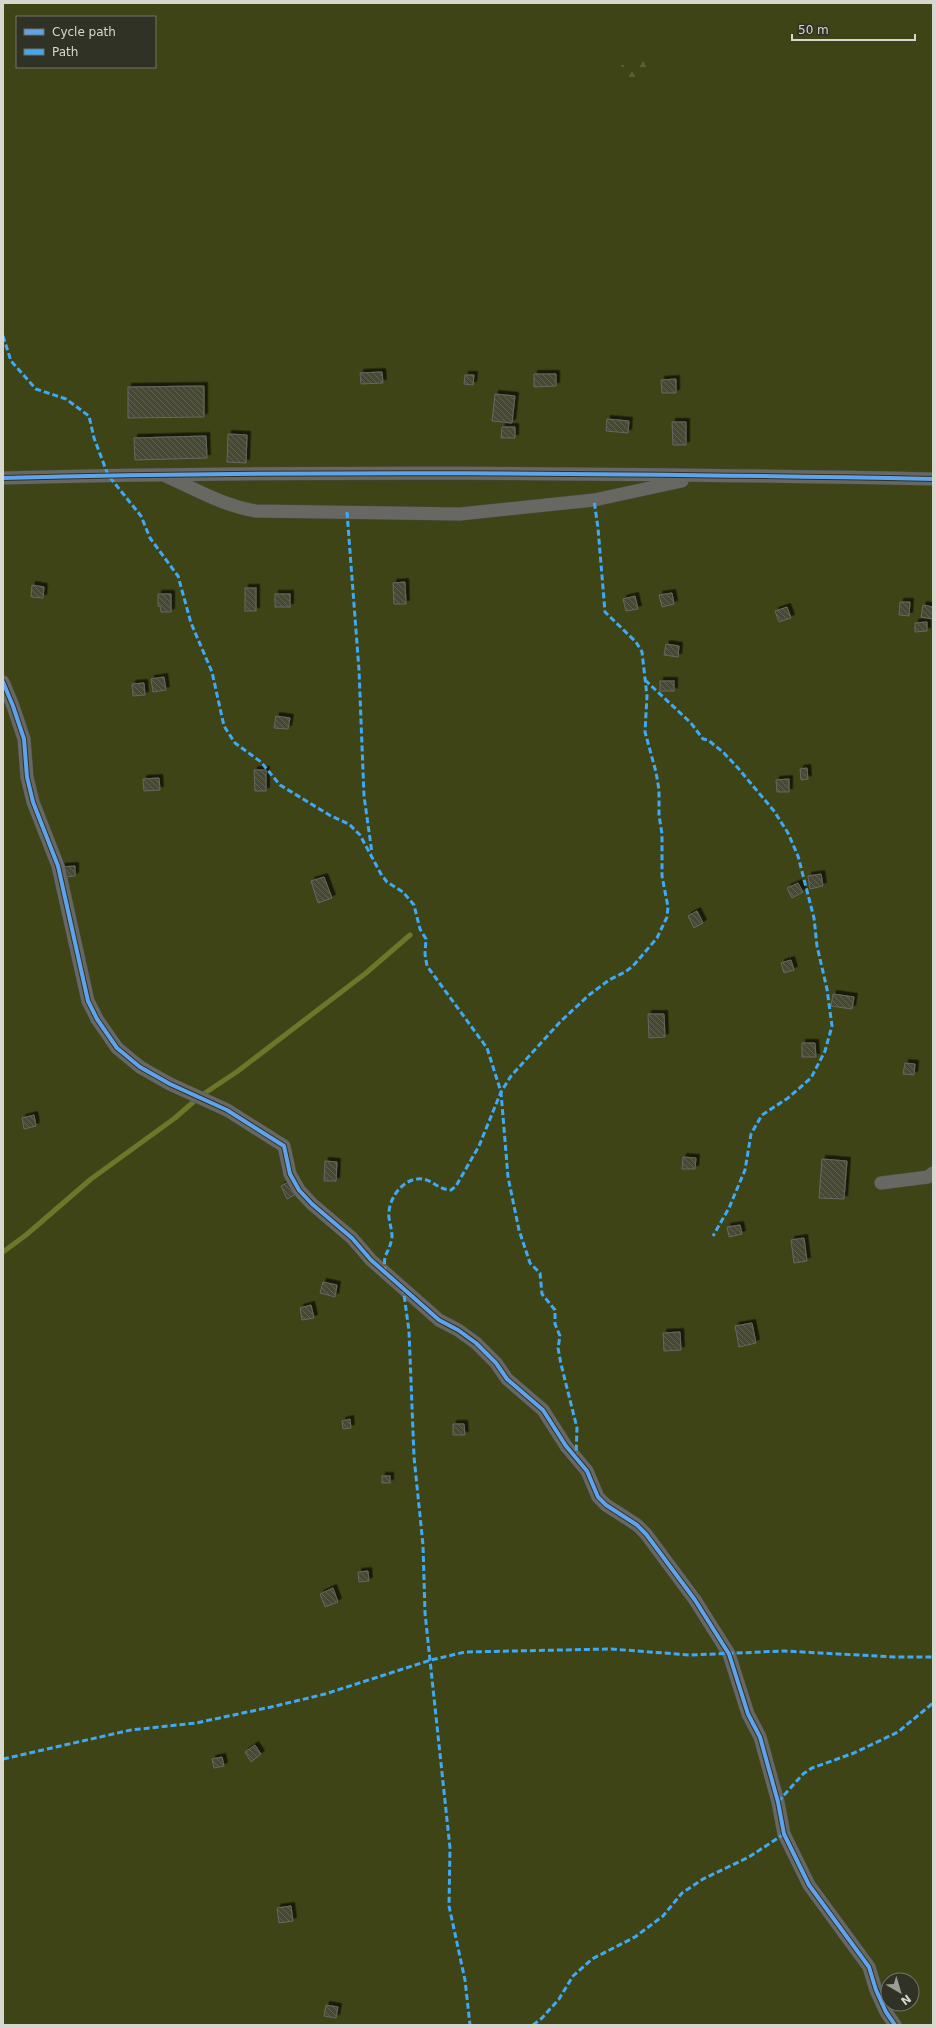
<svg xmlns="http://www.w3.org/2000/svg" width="936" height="2028" viewBox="0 0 936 2028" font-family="'DejaVu Sans',sans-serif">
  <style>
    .green { fill: #3e4416; fill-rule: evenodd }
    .forest { fill: url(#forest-firs) }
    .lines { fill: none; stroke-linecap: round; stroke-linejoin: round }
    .stream { stroke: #6d772a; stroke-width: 5 }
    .building { fill: url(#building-back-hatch); stroke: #676862; filter: url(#shadow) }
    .minor-casing { stroke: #484943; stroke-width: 14 }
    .minor { stroke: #676862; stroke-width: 13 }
    .quiet { stroke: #3fa9f5; stroke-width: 3; stroke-dasharray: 6 3; stroke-linecap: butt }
    .cycleway-casing { stroke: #2f3224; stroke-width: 6 }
    .cycleway { stroke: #60a3ed; stroke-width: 4 }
  </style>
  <defs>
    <pattern id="forest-firs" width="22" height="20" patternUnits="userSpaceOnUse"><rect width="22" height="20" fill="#3e4416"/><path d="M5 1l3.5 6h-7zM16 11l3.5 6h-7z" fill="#595e37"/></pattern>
    <pattern id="building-back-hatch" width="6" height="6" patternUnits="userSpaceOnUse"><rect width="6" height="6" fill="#464835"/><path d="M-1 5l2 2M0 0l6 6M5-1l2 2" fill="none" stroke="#606251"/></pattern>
    <filter id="shadow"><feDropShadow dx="3.5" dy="-3.5" stdDeviation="0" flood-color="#0009"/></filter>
  </defs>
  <rect width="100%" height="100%" fill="#2d2e28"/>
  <!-- green -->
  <path class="green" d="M3,3H933V2025H3ZM17,17H155V67H17ZM888,1980H912V2004H888Z"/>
  <!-- forest -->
  <polygon class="forest" points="647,61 648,80 631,85 621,65"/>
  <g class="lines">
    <!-- stream -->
    <polyline class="stream" points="3,1252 26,1235 91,1179 175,1118 199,1097 238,1071 366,973 410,935"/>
  </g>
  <!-- building -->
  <g class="building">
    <polygon points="382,372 383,383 361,384 360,373"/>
    <polygon points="534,374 556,374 556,386 534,387"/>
    <polygon points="465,375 474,375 473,385 464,384"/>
    <polygon points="676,379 676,393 662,393 661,380"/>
    <polygon points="204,386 204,417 128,418 128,387"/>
    <polygon points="495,394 515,396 512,423 492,421"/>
    <polygon points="607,419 629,421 628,433 606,431"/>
    <polygon points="672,422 686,422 686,445 673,445"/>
    <polygon points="502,427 515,427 515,438 501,438"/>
    <polygon points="228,434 247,435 246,463 227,462"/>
    <polygon points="206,436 207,458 135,460 134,438"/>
    <polygon points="405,582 406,604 394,604 393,583"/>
    <polygon points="32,585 44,587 43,598 31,597"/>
    <rect x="245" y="588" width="11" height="23"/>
    <polygon points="672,593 674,604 662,607 659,595"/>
    <polygon points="158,594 171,594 171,612 161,612 160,606 158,606"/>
    <rect x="275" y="594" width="15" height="13"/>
    <polygon points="635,596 638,609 626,611 623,599"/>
    <polygon points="900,602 910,602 909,616 899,615"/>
    <polygon points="923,605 933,607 933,619 921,617"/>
    <polygon points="787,607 791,618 779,622 775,611"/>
    <polygon points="927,622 927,631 915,632 915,623"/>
    <polygon points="666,644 679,646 678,657 664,655"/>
    <polygon points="164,677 166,690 153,692 151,679"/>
    <rect x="660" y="681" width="14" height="10"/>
    <polygon points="144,683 145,695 133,696 132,684"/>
    <polygon points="276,716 290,718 288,729 274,728"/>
    <polygon points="807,768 808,779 801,780 800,769"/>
    <polygon points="254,770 266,770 266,791 255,791"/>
    <polygon points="159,778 160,790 144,791 143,779"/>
    <polygon points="789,779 789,792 777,792 776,780"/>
    <polygon points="75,866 75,876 62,877 61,867"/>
    <polygon points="821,874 823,886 810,889 808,876"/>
    <polygon points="324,877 332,898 318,903 311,881"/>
    <polygon points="798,883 803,892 792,898 787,888"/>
    <polygon points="697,911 703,923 694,928 688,916"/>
    <polygon points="791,960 794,970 784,973 781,963"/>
    <polygon points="833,994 854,997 852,1009 831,1006"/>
    <polygon points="648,1014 664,1014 665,1037 649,1038"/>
    <polygon points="802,1043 815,1043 816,1057 802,1057"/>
    <polygon points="905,1063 915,1064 914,1075 903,1074"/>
    <polygon points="34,1115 36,1126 24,1129 22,1118"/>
    <polygon points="683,1157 696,1158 695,1169 682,1169"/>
    <polygon points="822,1159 847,1161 844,1199 819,1198"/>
    <polygon points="325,1161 337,1162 336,1181 324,1181"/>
    <polygon points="292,1180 298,1193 287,1199 281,1186"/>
    <polygon points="740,1225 742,1234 729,1237 727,1227"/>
    <polygon points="804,1238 807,1261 794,1263 791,1240"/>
    <polygon points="323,1282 337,1285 335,1297 320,1293"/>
    <polygon points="311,1305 314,1318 302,1320 300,1308"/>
    <polygon points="752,1323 756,1343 739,1347 735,1326"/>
    <polygon points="680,1332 681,1350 664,1351 663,1333"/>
    <polygon points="350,1419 351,1428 343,1429 342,1421"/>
    <polygon points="453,1424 464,1424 465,1435 453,1435"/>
    <rect x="382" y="1476" width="8" height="7"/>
    <polygon points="368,1571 369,1581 359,1582 358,1572"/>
    <polygon points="333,1588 338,1602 325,1607 320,1594"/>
    <polygon points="255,1745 261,1754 251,1762 245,1752"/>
    <polygon points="222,1757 224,1766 214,1768 212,1759"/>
    <polygon points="291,1906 293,1921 279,1923 277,1908"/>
    <polygon points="326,2005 338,2007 336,2018 324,2016"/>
  </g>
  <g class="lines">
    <defs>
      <g id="minor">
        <path d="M166,476C195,489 224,506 256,511L460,514L594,500L682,481"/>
        <path d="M3,478C313,470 623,473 933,479"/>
        <polyline points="3,682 13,706 24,739 27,777 33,802 58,866 88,1001 97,1019 117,1048 140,1067 170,1084 227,1110 284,1146 290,1174 299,1190 312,1204 352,1238 371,1260 439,1320 458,1330 476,1343 496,1363 507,1379 543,1410 566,1446 587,1471 598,1497 606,1505 637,1525 646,1534 695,1600 729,1654 748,1714 760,1737 778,1802 784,1834 809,1885 869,1967 876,1990 886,2012 895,2025"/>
        <polyline points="881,1183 928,1177 933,1173"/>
      </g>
    </defs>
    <!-- minor casing -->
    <use href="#minor" class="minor-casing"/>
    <!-- minor -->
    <use href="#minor" class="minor"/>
    <!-- quiet -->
    <g class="quiet">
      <polyline points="3,336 11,361 36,389 66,399 89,416 94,438 108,475 141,516 150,538 178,576 191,623 212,672 224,726 235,743 261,762 280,785 331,816 349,824 360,835 381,874 387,882 403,892 414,905 420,929 426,939 425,954 427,966 487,1048 501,1092 508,1177 519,1230 530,1263 540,1273 542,1294 555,1310 555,1324 560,1336 558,1348 561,1364 577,1428 576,1458"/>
      <polyline points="347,512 359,670 364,796 372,853"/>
      <polyline points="645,680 691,723 703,739 708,740 723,752 738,768 774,811 788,833 798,856 814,918 817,946 827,989 832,1026 825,1051 811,1078 788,1098 762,1115 751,1134 745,1170 729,1208 713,1236"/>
      <path d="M385,1273C385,1268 384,1262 385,1257C388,1250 391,1245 392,1237C392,1230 390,1225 389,1218C387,1202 400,1181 417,1179C431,1177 437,1190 451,1190L456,1186L479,1146L501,1092L511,1076L560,1022L589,995L609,980L625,972L633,966L657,938L667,917L668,907L662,876V834L659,815V790L656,772L645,732L647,696L642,652L636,642L605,612L598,528L594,500"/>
      <polyline points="403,1287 409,1331 414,1457 423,1545 425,1613 450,1848 449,1906 465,1980 470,2025"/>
      <polyline points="3,1759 131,1730 196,1723 271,1707 325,1694 431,1660 465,1652 611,1649 690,1655 784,1651 894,1657 933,1657"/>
      <polyline points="778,1802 803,1774 812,1768 854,1753 898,1732 933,1703"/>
      <polyline points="533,2025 542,2018 559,1999 573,1976 592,1959 635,1937 663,1916 682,1893 703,1879 749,1857 784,1834"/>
    </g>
    <defs>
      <g id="cycleway">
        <path d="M3,478C313,470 623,473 933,479"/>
        <polyline points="3,682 13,706 24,739 27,777 33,802 58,866 88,1001 97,1019 117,1048 140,1067 170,1084 227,1110 284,1146 290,1174 299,1190 312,1204 352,1238 371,1260 439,1320 458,1330 476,1343 496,1363 507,1379 543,1410 566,1446 587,1471 598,1497 606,1505 637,1525 646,1534 695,1600 729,1654 748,1714 760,1737 778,1802 784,1834 809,1885 869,1967 876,1990 886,2012 895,2025"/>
      </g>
    </defs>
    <!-- cycleway casing -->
    <use href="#cycleway" class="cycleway-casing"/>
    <!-- cycleway -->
    <use href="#cycleway" class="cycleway"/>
  </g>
  <!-- border -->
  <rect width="936" height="2028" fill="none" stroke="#d6d8cf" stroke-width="8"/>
  <!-- legend -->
  <rect x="16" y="16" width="140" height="52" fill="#2f3224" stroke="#727468"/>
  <rect x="24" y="29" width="20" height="6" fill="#60a3ed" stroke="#727468"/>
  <text x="52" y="36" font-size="12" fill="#d6d8cf">Cycle path</text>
  <rect x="24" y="49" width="20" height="6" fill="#3fa9f5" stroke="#727468"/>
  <text x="52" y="56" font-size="12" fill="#d6d8cf">Path</text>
  <!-- north arrow -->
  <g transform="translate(900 1992) rotate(142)"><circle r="19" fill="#2f3224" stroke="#727468"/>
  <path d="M0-3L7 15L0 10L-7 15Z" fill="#9b9c95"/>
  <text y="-6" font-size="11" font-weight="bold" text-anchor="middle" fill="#d6d8cf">N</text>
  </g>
  <!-- scale -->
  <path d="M792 34v6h123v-6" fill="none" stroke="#d6d8cf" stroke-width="2"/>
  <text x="798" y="34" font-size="12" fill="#d6d8cf" stroke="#2f3224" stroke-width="3" paint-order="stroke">50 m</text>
</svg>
